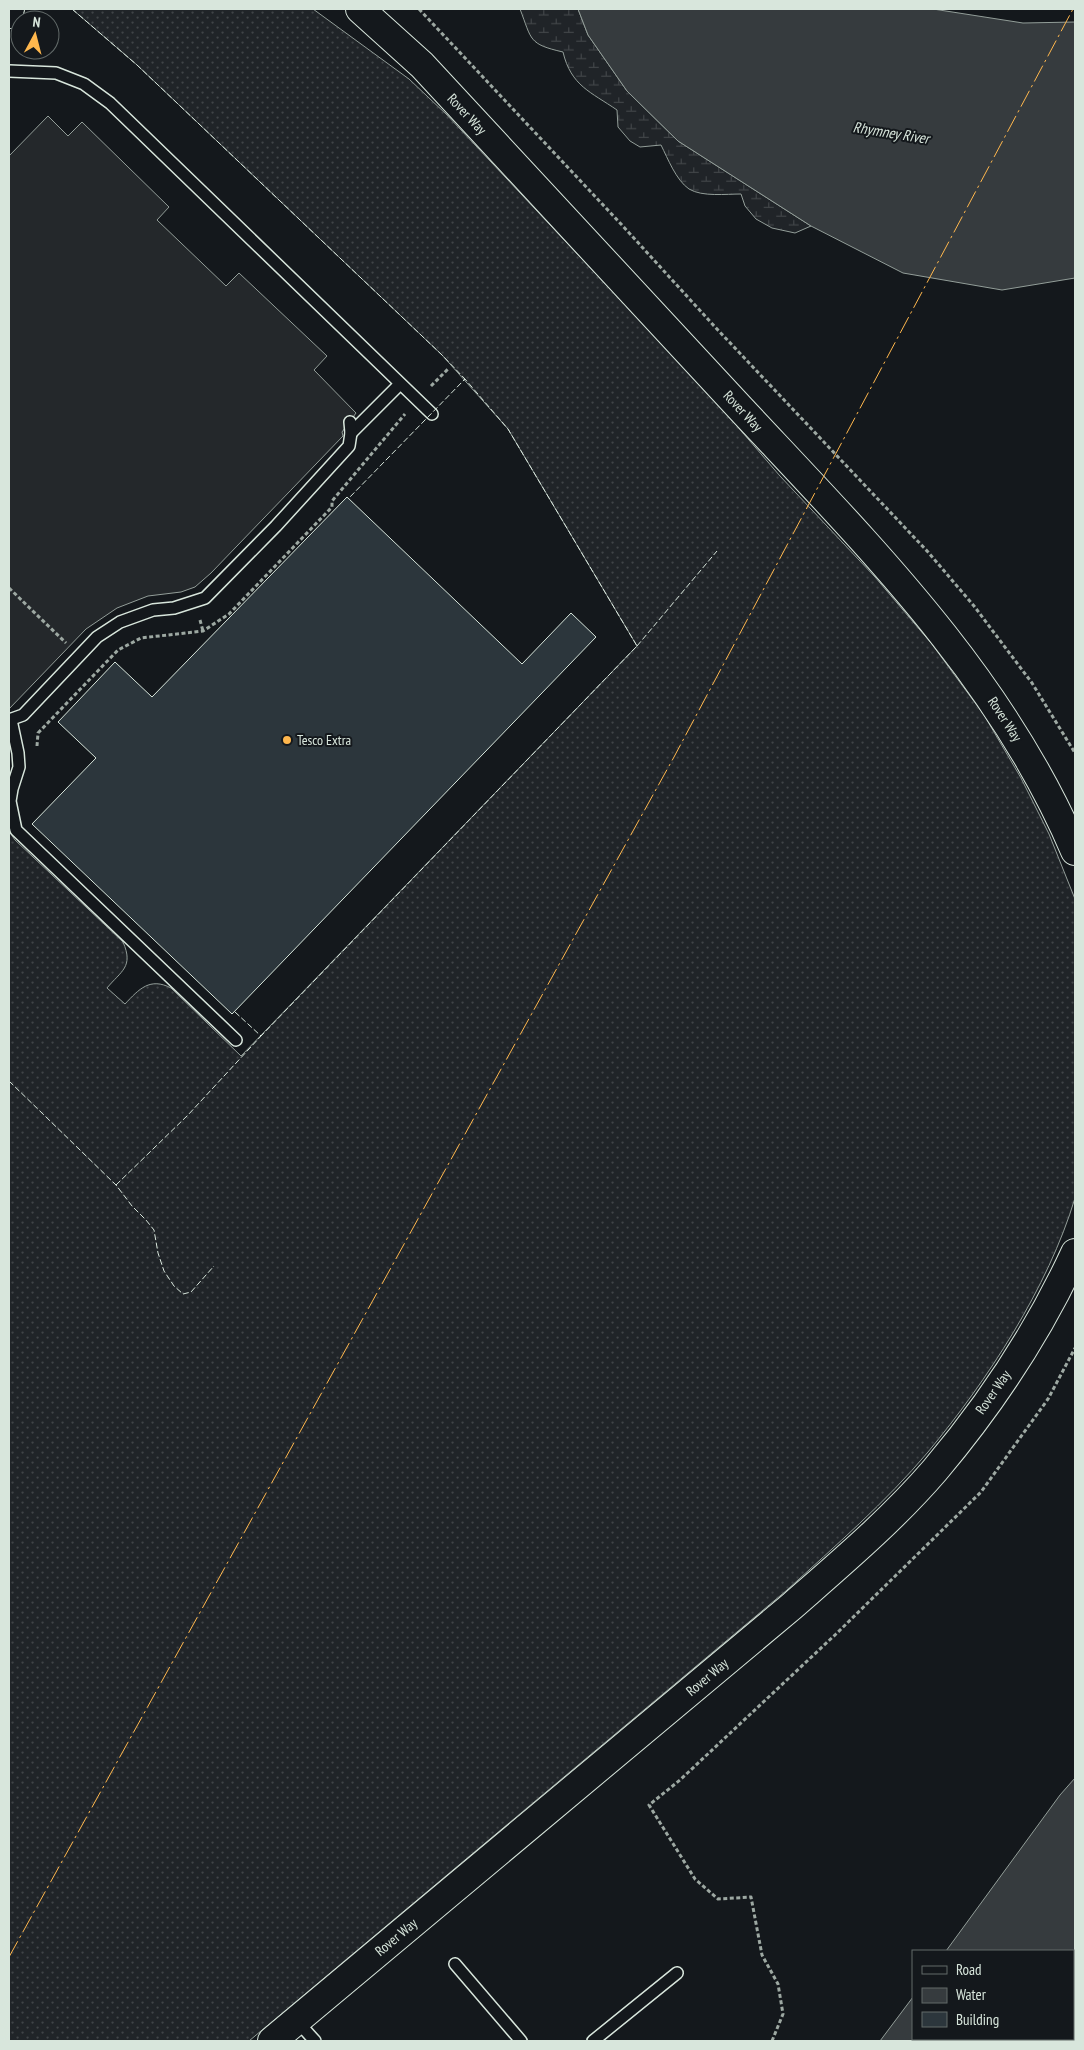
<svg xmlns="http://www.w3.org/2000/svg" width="1084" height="2050" viewBox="0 0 1084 2050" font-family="'PT Sans Narrow',sans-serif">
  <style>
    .grass { fill: url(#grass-dots); stroke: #939e99 }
    .wetland { fill: url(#wetland-marsh); stroke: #939e99 }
    .parking { fill: #24282b; stroke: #939e99 }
    .water { fill: #363b3e; stroke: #939e99 }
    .building { fill: #2c363c; stroke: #d8e6dc }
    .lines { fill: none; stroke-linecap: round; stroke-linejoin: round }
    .service-casing { stroke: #d8e6dc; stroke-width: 14 }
    .minor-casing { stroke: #d8e6dc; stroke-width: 26 }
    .tertiary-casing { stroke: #d8e6dc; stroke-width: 30 }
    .path { stroke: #9da8a2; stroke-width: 3; stroke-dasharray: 4 2.5; stroke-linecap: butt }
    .service { stroke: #14181c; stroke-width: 11 }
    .minor { stroke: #14181c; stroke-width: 24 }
    .tertiary { stroke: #14181c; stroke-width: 28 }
    .fence { stroke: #d8e6dc; stroke-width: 1; stroke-dasharray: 6 2.5; stroke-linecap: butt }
    .power { stroke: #ffb74d; stroke-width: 1; stroke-dasharray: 18 4 2.5 4; stroke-linecap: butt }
    .poi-dot { fill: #ffb74d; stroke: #14181c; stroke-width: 2 }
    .labels { text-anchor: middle; stroke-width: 4; stroke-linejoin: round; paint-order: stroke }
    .street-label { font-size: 14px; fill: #d8e6dc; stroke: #14181c }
    .poi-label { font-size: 14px; fill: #d8e6dc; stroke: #14181c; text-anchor: start }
    .water-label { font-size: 15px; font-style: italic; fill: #d8e6dc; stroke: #14181c }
  </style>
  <defs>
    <pattern id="grass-dots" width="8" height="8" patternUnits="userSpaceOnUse" patternTransform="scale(1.25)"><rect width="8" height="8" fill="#202428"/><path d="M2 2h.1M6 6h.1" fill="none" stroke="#404447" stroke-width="1.8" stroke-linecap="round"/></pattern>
    <pattern id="wetland-marsh" width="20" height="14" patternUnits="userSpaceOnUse" patternTransform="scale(1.25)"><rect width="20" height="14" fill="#202428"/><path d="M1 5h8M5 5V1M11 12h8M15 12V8" fill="none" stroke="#404447"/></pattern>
  </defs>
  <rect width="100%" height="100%" fill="#14181c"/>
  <!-- grass -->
  <path class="grass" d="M72,9H313L409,79L446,114L718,404L780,476L875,577L931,643L984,715L1021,778L1049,834L1075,899V1198C1048,1288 987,1381 928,1452C886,1502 835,1546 787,1590L249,2041H9V831L15,840L123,942C134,967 121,971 107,988L125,1004C139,989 150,977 171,988L241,1056L637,646L508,429L442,355L137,65Z"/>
  <!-- wetland -->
  <path class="wetland" d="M520,9H578L588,35L627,91L678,141L811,226L795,233L772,228L756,219L745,206L741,194C726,194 702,197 689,189C676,180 668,159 661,145L640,147L630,141L618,127L617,110C591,92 571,86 563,52C528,44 532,40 520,9Z"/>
  <!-- parking -->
  <polygon class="parking" points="48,116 68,136 82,122 169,207 157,220 226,286 239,273 327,356 314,370 356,413 342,432 343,436 211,573 195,587 181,592 148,596 117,608 86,629 9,709 9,156"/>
  <!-- water -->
  <g class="water">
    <polygon points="578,9 933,9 1023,23 1075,22 1075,278 1002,290 903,273 811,226 678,141 627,91 588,35"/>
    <polygon points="1075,1778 1075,2041 880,2041 913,1997 913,2039 1073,2039 1073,1951 946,1951 1060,1795"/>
  </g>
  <!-- building -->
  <polygon class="building" points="347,497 522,664 571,613 596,637 232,1014 32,824 96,758 58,722 115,662 152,697"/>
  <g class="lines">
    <defs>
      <g id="service">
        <polyline points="9,71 56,73 84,84 110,103 432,414"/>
        <polyline points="351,433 400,384"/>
        <polyline points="9,720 23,715 97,637 120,622 153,610 174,608 205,598 276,526 349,446 351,433 350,422"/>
        <polyline points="11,720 18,753 19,767 12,789 10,801 16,830 236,1040"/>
        <polyline points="455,1964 521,2041"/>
        <polyline points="297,2021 315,2041"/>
        <polyline points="593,2041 677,1973"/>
      </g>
      <polyline id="minor" points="9,16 12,9"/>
      <g id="tertiary">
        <path d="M360,9L422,65C528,180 634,295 741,409C868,545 1002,678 1075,851"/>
        <path d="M272,2041L792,1606C841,1563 892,1520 935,1470C990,1405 1039,1331 1075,1253"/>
      </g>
    </defs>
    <!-- service casing -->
    <use href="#service" class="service-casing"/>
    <!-- minor casing -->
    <use href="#minor" class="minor-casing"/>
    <!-- tertiary casing -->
    <use href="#tertiary" class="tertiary-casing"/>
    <!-- path -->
    <g class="path">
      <polyline points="419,9 621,224 716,328 928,552 974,606 1032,683 1075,753"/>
      <polyline points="431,386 448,369"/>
      <polyline points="9,588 66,643"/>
      <polyline points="200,620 203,631"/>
      <polyline points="37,746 38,733 118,650 141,638 203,631 229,614 332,507 332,501 405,414"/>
      <polyline points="772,2041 783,2014 778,1984 762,1955 751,1897 718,1899 695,1879 649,1805 680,1780 836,1634 981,1492 1048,1399 1075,1348"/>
    </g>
    <!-- service -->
    <use href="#service" class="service"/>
    <!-- minor -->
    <use href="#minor" class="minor"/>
    <!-- tertiary -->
    <use href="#tertiary" class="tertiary"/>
    <!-- fence -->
    <g class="fence">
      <polyline points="72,9 137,65 442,355 465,379"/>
      <polyline points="637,646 717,551"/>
      <polyline points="235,1012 261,1036 637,646 508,429 465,379 348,499"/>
      <polyline points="9,1081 116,1185 132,1206 146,1220 154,1230 158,1253 164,1271 174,1286 183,1294 191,1292 214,1266"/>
      <polyline points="116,1185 188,1115 261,1036"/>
    </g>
    <!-- power -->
    <polyline class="power" points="9,1957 674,757 1073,9"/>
  </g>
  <!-- markers -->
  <circle class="poi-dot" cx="287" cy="740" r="5"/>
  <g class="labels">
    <!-- street labels -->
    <g class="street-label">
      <text transform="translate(467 114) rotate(47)" y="5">Rover Way</text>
      <text transform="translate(743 411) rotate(47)" y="5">Rover Way</text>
      <text transform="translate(1005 719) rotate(57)" y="5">Rover Way</text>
      <text transform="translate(993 1392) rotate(-55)" y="5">Rover Way</text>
      <text transform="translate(707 1677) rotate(-40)" y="5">Rover Way</text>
      <text transform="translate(396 1937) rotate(-40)" y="5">Rover Way</text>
    </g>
    <!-- poi labels -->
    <g class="poi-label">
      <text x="297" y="745">Tesco Extra</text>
    </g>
    <!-- water labels -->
    <g class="water-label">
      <text transform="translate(891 133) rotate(9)" y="5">Rhymney River</text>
    </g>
  </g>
  <!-- border -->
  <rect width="1084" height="2050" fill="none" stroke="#d8e6dc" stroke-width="20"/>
  <!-- legend -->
  <rect x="912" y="1950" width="162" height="90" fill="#14181c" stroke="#626a69"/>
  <rect x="922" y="1966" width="25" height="8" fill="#14181c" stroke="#626a69"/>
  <text x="956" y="1975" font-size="15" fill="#d8e6dc">Road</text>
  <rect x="922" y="1988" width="25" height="15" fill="#363b3e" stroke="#626a69"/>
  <text x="956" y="2000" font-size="15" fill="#d8e6dc">Water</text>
  <rect x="922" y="2012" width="25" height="15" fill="#2c363c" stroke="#626a69"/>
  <text x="956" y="2025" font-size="15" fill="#d8e6dc">Building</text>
  <!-- north arrow -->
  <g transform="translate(35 35) rotate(7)"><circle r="24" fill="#14181c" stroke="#626a69"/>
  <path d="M0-4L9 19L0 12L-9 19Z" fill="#ffb74d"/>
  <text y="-8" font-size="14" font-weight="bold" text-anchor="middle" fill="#d8e6dc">N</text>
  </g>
</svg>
